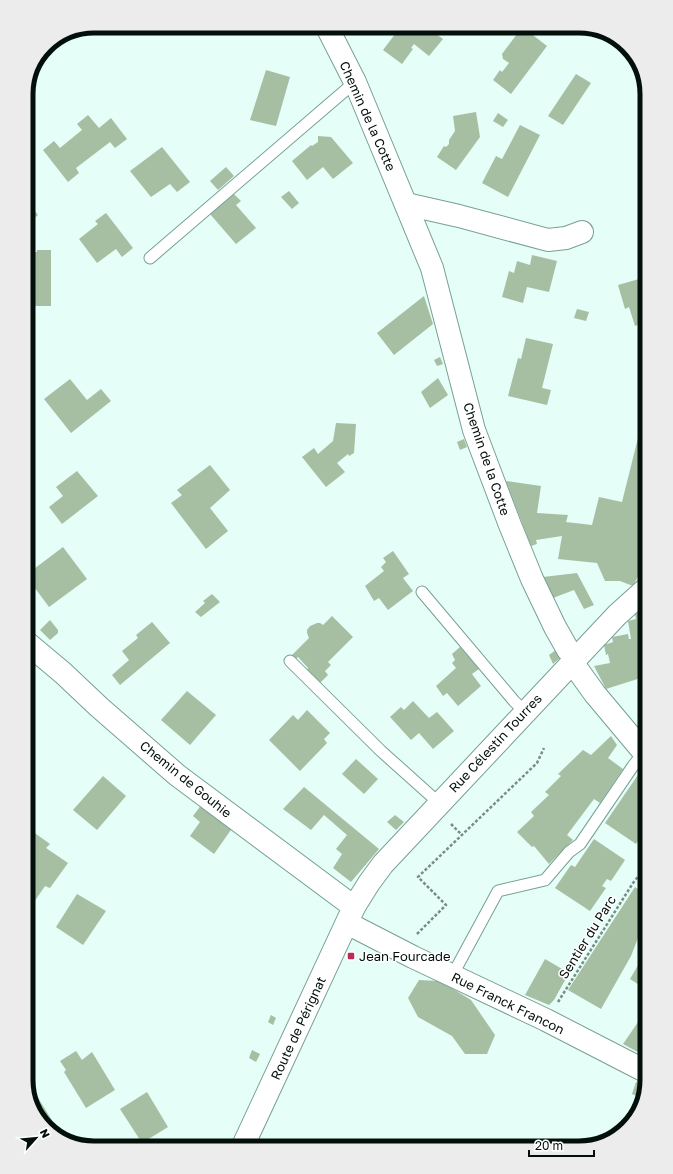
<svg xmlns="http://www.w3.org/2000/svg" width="673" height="1174" viewBox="0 0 673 1174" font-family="'Golos Text',sans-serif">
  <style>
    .building { fill: #a6bfa3 }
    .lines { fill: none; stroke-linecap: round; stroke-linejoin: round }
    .lane-casing { stroke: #77a094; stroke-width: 13 }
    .street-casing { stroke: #77a094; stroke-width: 24 }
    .path { stroke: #798c86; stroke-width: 2.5; stroke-dasharray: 3 2; stroke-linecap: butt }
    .lane { stroke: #fff; stroke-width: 11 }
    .street { stroke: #fff; stroke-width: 22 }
    .poi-dot { fill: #bc2c55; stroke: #fff; stroke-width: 1.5 }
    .labels { text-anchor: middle; stroke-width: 3; stroke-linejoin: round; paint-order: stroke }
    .street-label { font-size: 13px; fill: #020f0b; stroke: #fff }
    .poi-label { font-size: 13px; fill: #020f0b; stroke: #fff; text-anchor: start }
    .rim { fill: none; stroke: #020f0b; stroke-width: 5 }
  </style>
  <rect width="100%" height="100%" fill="#e5fef7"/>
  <!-- building -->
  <g class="building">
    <polygon points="397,28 417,28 424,34 428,28 443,39 429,56 414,44 411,48 413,49 402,64 383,50 399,29"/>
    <polygon points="525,29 547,46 511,94 493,80 500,70 502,72 509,63 503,59 502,54 520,30"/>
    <polygon points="266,70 290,77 276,126 250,120"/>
    <polygon points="576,74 591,83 563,125 548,116"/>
    <polygon points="476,112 480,137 456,170 437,157 444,146 446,147 449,144 449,140 455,131 453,116"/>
    <polygon points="498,113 508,120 503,127 493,121"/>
    <polygon points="88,115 99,128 111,118 127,139 115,148 110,142 76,168 79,173 68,182 43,150 54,141 60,148 77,134 82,130 77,124"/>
    <polygon points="520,125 540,135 508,197 482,183 496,156 502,159"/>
    <polygon points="318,136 331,137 353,163 333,179 323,167 307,180 292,161 311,145 312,146 318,142"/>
    <polygon points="162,147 190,182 177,192 170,184 151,197 130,171"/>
    <polygon points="226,167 234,176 218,190 210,181"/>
    <polygon points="289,191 299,203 292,209 281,197"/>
    <polygon points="234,194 241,201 236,205 256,228 236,244 210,214"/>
    <polygon points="26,200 38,215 26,225"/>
    <polygon points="106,213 133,248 122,257 116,249 97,263 79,239 98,224 95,221"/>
    <polygon points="37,250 51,250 51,306 26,306 26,252 37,252"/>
    <polygon points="532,255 557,261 549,292 527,287 523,303 502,297 509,271 514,273 517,261 530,265"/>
    <polygon points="639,279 640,283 647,282 647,322 635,326 629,307 625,309 618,285"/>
    <polygon points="424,296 433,324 394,355 377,333"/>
    <polygon points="577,309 589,312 586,321 574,318"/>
    <polygon points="526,338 553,344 542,388 551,390 547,405 508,396 518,358 521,359"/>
    <polygon points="440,357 443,364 437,366 434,360"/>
    <polygon points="438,378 448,395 430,408 421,392"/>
    <polygon points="70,379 87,400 101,389 111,401 71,433 44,399"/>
    <polygon points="336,423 356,424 354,453 349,456 348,454 337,463 345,472 326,487 302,457 314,448 318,454 333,441"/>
    <polygon points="638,438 647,440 647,513 642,531 647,532 647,565 645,573 641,571 633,586 620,581 605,581 597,563 558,559 562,536 536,540 537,544 531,546 506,481 541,486 537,513 568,515 566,522 592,525 599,497 622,502"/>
    <polygon points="464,439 467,447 460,450 457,442"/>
    <polygon points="210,465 230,490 210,508 228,531 206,549 171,503 182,495 177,490"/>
    <polygon points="77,471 98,496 62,524 49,507 63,496 56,487"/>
    <polygon points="63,547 87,579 49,607 26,576 26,575"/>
    <polygon points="393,551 409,574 403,578 413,591 388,610 379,598 374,601 365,586 384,571 381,567 386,562 383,558"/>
    <polygon points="577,573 594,605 584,609 574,590 553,598 543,577"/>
    <polygon points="212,594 220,602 201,617 195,612 205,603 203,601"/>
    <polygon points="647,603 647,676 606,689 594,666 610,663 608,654 606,655 604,645 613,642 612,637 628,634 629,639 631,639 628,621 636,619 635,614"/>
    <polygon points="332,616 353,637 328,662 331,665 325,671 328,675 320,683 307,670 308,668 298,657 295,660 291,656 309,638 307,633 307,630 310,626 317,623 320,623 323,625"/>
    <polygon points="50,620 58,630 58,633 50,640 40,630"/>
    <polygon points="152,622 170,643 120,685 112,675 129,660 122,651 138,638 136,635"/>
    <polygon points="460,647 479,669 472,674 481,686 458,706 447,693 443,696 436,686 456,668 452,663 455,660 452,654"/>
    <polygon points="556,650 560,658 553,664 549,655"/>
    <polygon points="187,691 216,715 190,745 161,720"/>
    <polygon points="413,701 429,718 437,712 454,731 433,749 419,733 411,740 390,717 401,707 404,710"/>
    <polygon points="307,710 330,733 324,739 327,743 300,771 269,740 293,715 298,720"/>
    <polygon points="611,736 617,745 608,758 623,769 600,803 594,799 567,835 573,840 549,864 534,846 532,847 517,832 534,816 531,812 549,795 545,792 561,776 558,774 583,750 591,755"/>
    <polygon points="356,759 378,779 364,794 342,774"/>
    <polygon points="640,772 647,782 647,828 636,844 605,823"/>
    <polygon points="103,776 126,796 97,830 73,810"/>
    <polygon points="304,787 379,849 351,882 333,868 342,854 336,849 347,835 324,815 311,830 283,809"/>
    <polygon points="202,804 233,827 214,854 190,836 200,822 193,816"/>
    <polygon points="395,815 404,822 396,830 387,822"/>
    <polygon points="32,831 50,844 46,848 68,863 50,888 45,886 32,905 26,901 26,861 27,860 26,859 26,840"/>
    <polygon points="594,839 625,860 611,881 607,879 602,886 606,888 590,911 555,888 571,865 575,867"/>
    <polygon points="635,887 645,894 647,891 647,923 640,933 631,956 601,1009 568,990"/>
    <polygon points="77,894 106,911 83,945 56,927"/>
    <polygon points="647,950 647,990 630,979"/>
    <polygon points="545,959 569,973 554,1000 549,1005 525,995"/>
    <polygon points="419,980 440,981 471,1000 495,1035 487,1054 465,1054 452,1036 418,1017 408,998"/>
    <polygon points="647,1009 647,1057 623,1044"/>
    <polygon points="271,1015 276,1018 273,1025 268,1022"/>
    <polygon points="252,1050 260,1054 256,1062 249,1058"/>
    <polygon points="76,1051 82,1060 92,1052 115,1090 86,1108 64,1072 66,1070 60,1061"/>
    <polygon points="636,1082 646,1085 642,1098 632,1094"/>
    <polygon points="32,1088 53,1122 47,1126 33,1110 28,1090"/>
    <polygon points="147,1092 168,1127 142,1143 120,1109"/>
  </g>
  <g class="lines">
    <defs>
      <g id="lane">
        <polyline points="150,258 355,82"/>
        <polyline points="422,592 514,701 525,712"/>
        <polyline points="290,661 381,751 439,803"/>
        <polyline points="452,976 498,891 545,880 569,852 580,844 633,766 644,752"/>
      </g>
      <g id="street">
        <polyline points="328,29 355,82 432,268 474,430 510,525 532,579 555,627 568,650 577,657"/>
        <polyline points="406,204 459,216 548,240 566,238 582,232"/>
        <polyline points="26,642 63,673 99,707 177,775 354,907"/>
        <polyline points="572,662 595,694 647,756"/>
        <polyline points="347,923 413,957 546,1020 647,1072"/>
        <polyline points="242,1148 354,907 369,883 383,864 617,615 647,588"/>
      </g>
    </defs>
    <!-- lane casing -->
    <use href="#lane" class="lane-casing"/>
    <!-- street casing -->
    <use href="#street" class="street-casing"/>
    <!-- path -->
    <g class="path">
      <polyline points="451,824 462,835"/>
      <polyline points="417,934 446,905 418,877 537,763 544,748"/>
      <polyline points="558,1002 633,883 647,865"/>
    </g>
    <!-- lane -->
    <use href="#lane" class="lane"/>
    <!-- street -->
    <use href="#street" class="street"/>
  </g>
  <!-- markers -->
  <rect class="poi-dot" x="347" y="952" width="8" height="8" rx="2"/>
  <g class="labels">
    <!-- street labels -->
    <g class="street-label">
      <text transform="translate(368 116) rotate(66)" y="5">Chemin de la Cotte</text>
      <text transform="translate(487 459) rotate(71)" y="5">Chemin de la Cotte</text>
      <text transform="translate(495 743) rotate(-47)" y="5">Rue Célestin Tourres</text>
      <text transform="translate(186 779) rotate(39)" y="5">Chemin de Gouhie</text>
      <text transform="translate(587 937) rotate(-58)" y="5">Sentier du Parc</text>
      <text transform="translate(508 1003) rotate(26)" y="5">Rue Franck Francon</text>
      <text transform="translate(298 1028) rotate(-65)" y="5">Route de Pérignat</text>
    </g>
    <!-- poi labels -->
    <g class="poi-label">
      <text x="359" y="961">Jean Fourcade</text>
    </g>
  </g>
  <!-- crop -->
  <path d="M0 0H673V1174H0ZM94 33H579A61 61 0 0 1 640 94V1080A61 61 0 0 1 579 1141H94A61 61 0 0 1 33 1080V94A61 61 0 0 1 94 33Z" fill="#ebeceb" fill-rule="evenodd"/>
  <path class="rim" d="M94 33H579A61 61 0 0 1 640 94V1080A61 61 0 0 1 579 1141H94A61 61 0 0 1 33 1080V94A61 61 0 0 1 94 33Z"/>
  <!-- north arrow -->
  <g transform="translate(36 1138) rotate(63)" stroke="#ffffff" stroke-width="3" paint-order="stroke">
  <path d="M0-3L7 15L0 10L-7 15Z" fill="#020f0b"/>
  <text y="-6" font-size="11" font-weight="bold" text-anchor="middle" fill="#020f0b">N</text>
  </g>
  <!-- scale -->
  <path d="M529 1150v6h65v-6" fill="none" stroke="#020f0b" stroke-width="2"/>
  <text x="535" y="1150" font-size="12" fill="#020f0b" stroke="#ffffff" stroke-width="3" paint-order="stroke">20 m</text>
</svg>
